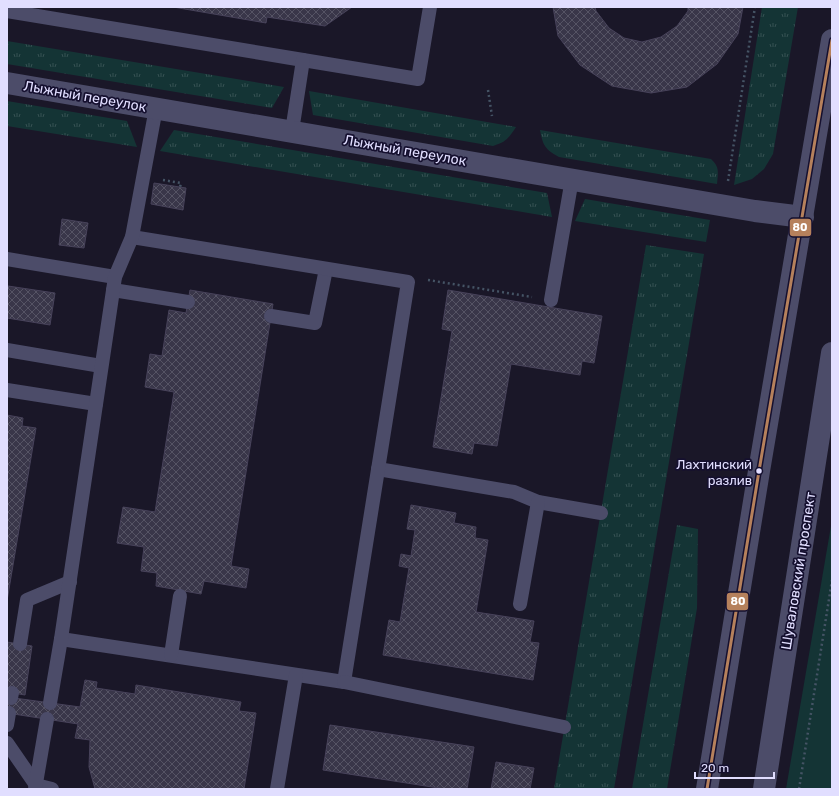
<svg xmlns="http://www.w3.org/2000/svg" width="839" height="796" viewBox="0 0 839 796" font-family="Rubik,sans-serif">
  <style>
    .grass { fill: url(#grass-tufts) }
    .green { fill: #143435 }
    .building { fill: url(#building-cross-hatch); stroke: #47425a }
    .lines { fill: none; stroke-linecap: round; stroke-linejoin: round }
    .path { stroke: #455465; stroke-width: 2.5; stroke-dasharray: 2 3; stroke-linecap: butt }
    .service { stroke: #4c4c69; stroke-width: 14 }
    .minor { stroke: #4c4c69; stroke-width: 22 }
    .tertiary { stroke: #4c4c69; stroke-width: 22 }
    .bus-1-casing { stroke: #15102f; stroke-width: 6 }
    .bus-1 { stroke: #b6815c; stroke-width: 3 }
    .bus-dot { fill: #e1deff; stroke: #15102f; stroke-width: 1.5 }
    .labels { text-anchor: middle; stroke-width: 3.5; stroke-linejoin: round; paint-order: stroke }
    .bus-label { font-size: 13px; fill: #e1deff; stroke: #15102f; text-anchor: end }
    .street-label { font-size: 14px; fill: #e1deff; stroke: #15102f }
    .line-badge { stroke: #15102f; stroke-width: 1.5 }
    .badge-label { font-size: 11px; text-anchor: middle; font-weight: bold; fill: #fff }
  </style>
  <defs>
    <pattern id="grass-tufts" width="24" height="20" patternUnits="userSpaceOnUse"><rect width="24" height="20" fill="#143435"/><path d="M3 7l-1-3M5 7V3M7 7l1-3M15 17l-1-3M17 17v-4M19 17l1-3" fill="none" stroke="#365153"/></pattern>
    <pattern id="building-cross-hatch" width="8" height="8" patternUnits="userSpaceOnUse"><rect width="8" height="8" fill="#393649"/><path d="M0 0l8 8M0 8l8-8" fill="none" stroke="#555364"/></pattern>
  </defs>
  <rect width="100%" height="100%" fill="#1a1728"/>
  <!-- grass -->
  <g class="grass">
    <polygon points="762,7 798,7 773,154 764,169 752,179 734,185"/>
    <polygon points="7,41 284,87 272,108 7,64"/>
    <path d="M309,91L516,127C508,139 506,142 493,146L313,115Z"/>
    <polygon points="7,101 127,121 137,147 7,126"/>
    <polygon points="174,130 547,193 552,217 160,151"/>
    <path d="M540,130L711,159C720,167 718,173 717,184L559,157C545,149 543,146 540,130Z"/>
    <polygon points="585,199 710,220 706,242 575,221"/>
    <polygon points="646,245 704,254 614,789 554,789"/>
    <polygon points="677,525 698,529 697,608 667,789 632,789"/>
  </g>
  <!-- green -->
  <polygon class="green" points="832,520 832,789 786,789"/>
  <!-- building -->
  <g class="building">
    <polygon points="173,7 352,7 325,26 267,17 266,23"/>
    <polygon points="553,7 595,7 596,11 609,28 624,38 642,42 661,37 677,26 688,11 688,7 743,7 738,34 717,64 687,87 651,93 612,86 580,65 558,36"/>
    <polygon points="154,183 186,188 183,210 151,204"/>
    <polygon points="62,219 88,223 84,248 59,245"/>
    <polygon points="8,286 55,293 50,325 7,318 7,295"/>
    <polygon points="190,290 273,304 231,566 249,569 246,588 204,581 201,594 156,586 157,573 141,571 144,547 117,543 123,507 155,512 174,392 145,387 150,354 162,356 169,310 186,313"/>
    <polygon points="448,290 602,316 594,363 582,361 580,375 511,364 497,446 474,443 472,454 433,447 452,331 442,329"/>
    <polygon points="7,415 23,418 22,426 36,428 7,601"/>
    <polygon points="411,505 456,513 454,523 476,527 475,538 488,540 476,612 534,621 530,642 539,643 533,680 383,655 389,620 400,622 409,568 399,566 401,554 411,556 415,530 407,529"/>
    <polygon points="7,642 32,646 25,695 7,692"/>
    <polygon points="85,680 97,682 96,688 135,694 136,685 241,702 239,711 256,713 244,789 95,789 89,767 90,740 75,738 78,724 7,713 7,697 80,707"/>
    <polygon points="330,725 474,747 467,789 445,789 323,770"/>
    <polygon points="496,762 534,768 530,789 491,789"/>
  </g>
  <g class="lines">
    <!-- path -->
    <g class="path">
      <polyline points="488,90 492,116"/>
      <polyline points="163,180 181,183 180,187"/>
      <polyline points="728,181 755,7"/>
      <polyline points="428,280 532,297"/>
      <polyline points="799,789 832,580"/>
    </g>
    <!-- service -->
    <g class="service">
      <polyline points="7,11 303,60 418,79 430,7"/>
      <polyline points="292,131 303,60"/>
      <polyline points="7,259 115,277"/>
      <polyline points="113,290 188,302"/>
      <polyline points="551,300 572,179"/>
      <polyline points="271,316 315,323 326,269"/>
      <polyline points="7,350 101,366"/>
      <polyline points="7,390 96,404"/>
      <polyline points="378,469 514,492 538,502 601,513"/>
      <polyline points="520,604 538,502"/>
      <polyline points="61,639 344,682 408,282 132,237"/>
      <polyline points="20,644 27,600 70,582"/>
      <polyline points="171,655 180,596"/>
      <polyline points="344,682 564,727"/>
      <polyline points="11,698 12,693"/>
      <polyline points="50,703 61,639 115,277 132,237 156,108"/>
      <polyline points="7,725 9,713"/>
      <polyline points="7,743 36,785 52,789"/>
      <polyline points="35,789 47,719"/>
      <polyline points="277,789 296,675"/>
    </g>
    <!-- minor -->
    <polyline class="minor" points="7,83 755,211 803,217"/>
    <!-- tertiary -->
    <g class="tertiary">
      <polyline points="707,789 759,471 832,40"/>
      <polyline points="764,789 832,353"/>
    </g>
    <defs>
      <polyline id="bus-1" points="707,789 759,471 832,40"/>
    </defs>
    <!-- bus-1 casing -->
    <use href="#bus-1" class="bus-1-casing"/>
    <!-- bus-1 -->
    <use href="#bus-1" class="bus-1"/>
  </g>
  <!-- markers -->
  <circle class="bus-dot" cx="759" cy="471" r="3.5"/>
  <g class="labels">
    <!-- bus labels -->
    <g class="bus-label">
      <text x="752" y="469">Лахтинский<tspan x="752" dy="16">разлив</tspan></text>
    </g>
    <!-- street labels -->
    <g class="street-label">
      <text transform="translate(85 96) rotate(10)" y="5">Лыжный переулок</text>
      <text transform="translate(405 150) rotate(10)" y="5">Лыжный переулок</text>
      <text transform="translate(798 571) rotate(-81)" y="5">Шуваловский проспект</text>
    </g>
  </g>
  <g class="line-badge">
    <rect x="789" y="218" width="23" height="19" rx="4" fill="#b6815c"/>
    <rect x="726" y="592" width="23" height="19" rx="4" fill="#b6815c"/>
  </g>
  <g class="badge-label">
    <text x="800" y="231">80</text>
    <text x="738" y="605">80</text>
  </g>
  <!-- border -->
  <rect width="839" height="796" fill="none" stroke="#e1deff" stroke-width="16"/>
  <!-- scale -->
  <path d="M695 772v6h79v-6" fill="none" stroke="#e1deff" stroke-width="2"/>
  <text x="701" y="772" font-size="12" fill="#e1deff" stroke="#15102f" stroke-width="3" paint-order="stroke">20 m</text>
</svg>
